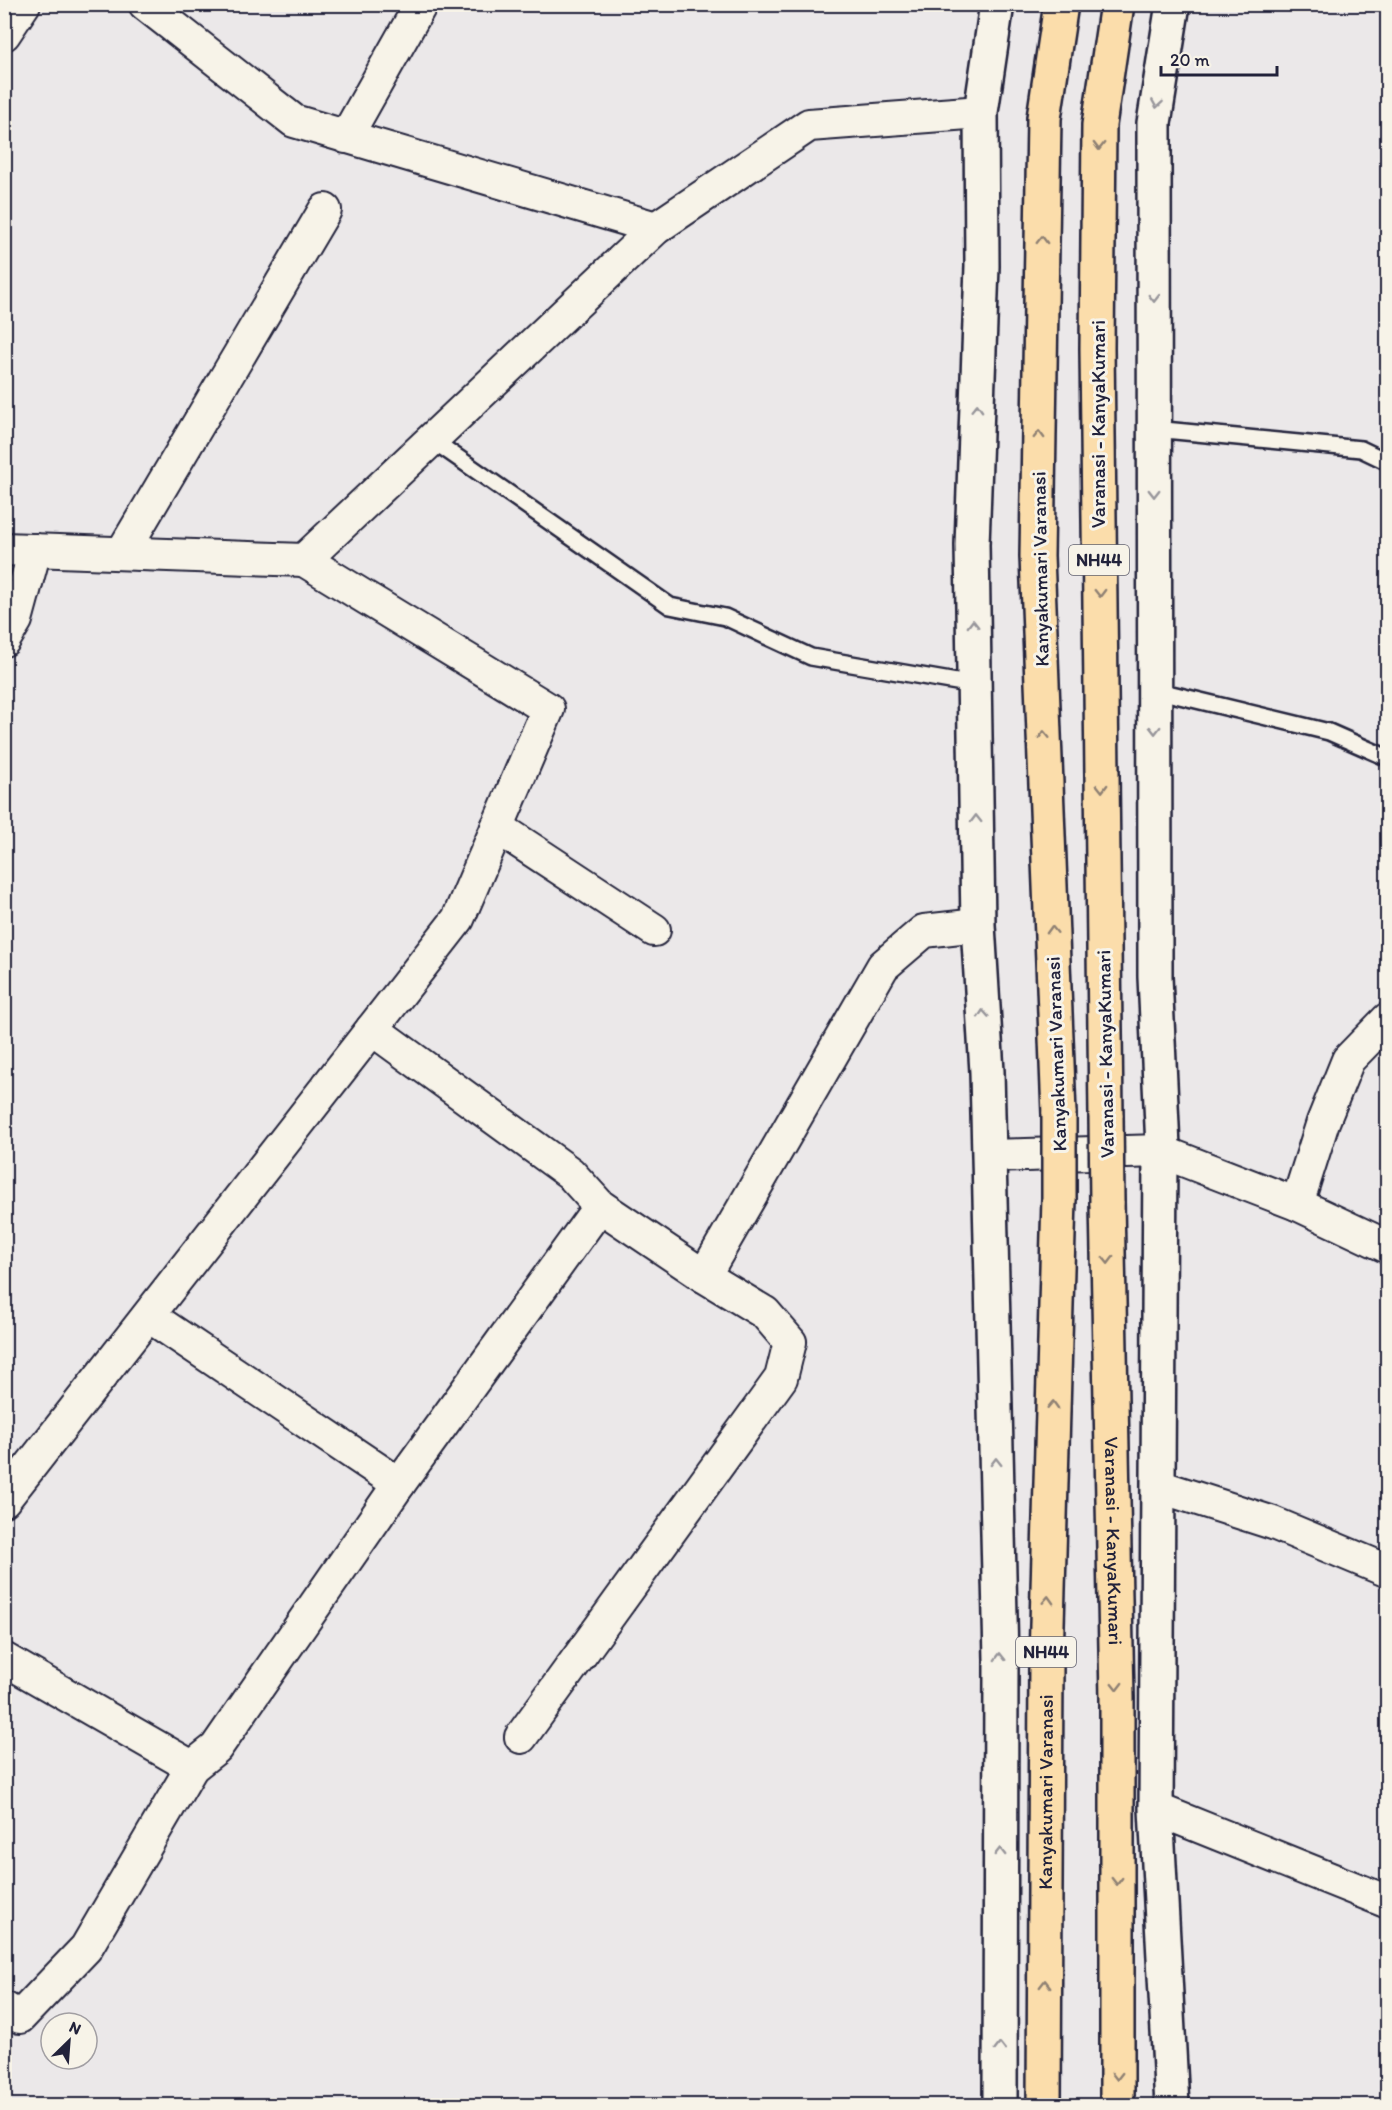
<svg xmlns="http://www.w3.org/2000/svg" width="1392" height="2110" viewBox="0 0 1392 2110" font-family="Itim,sans-serif">
  <style>
    .lines { fill: none; stroke-linecap: round; stroke-linejoin: round }
    .lane-casing { stroke: #22223b; stroke-width: 20 }
    .street-casing { stroke: #22223b; stroke-width: 36 }
    .secondary-casing { stroke: #22223b; stroke-width: 38 }
    .highway-casing { stroke: #22223b; stroke-width: 38 }
    .lane { stroke: #f7f3e8; stroke-width: 15 }
    .street { stroke: #f7f3e8; stroke-width: 32 }
    .secondary { stroke: #f7f3e8; stroke-width: 33 }
    .highway { stroke: #fbddab; stroke-width: 33 }
    .highway-bridge-casing { stroke: #22223b; stroke-width: 38; stroke-linecap: butt }
    .highway-bridge { stroke: #fbddab; stroke-width: 33 }
    .oneway { stroke: #97959a }
    .oneway2 { stroke: #8e8073 }
    .labels { text-anchor: middle; stroke-width: 6; stroke-linejoin: round; paint-order: stroke }
    .shield { fill: #f7f3e8; stroke: #62616f; stroke-width: 1.5 }
    .shield-label { font-size: 18px; font-weight: bold; fill: #22223b }
    .street-label { font-size: 20px; fill: #22223b; stroke: #f7f3e8 }
  </style>
  <rect width="100%" height="100%" fill="#ebe8e9"/>
  <filter id="ink" filterUnits="userSpaceOnUse"><feTurbulence type="fractalNoise" baseFrequency=".0167" numOctaves="2"/><feDisplacementMap in="SourceGraphic" scale="12" xChannelSelector="R" yChannelSelector="G"/><feConvolveMatrix kernelMatrix="1 2 1 2 8 2 1 2 1" color-interpolation-filters="sRGB"/></filter>
  <g filter="url(#ink)">
    <g class="lines">
      <defs>
        <g id="lane">
          <polyline points="1154,429 1361,449 1388,462"/>
          <polyline points="431,439 670,606 725,617 811,657 974,685"/>
          <polyline points="1155,690 1329,732 1388,758"/>
        </g>
        <g id="street">
          <polyline points="145,4 294,121 656,228"/>
          <polyline points="4,34 24,4"/>
          <polyline points="346,137 421,4"/>
          <polyline points="4,549 304,560"/>
          <polyline points="122,553 325,210"/>
          <polyline points="4,640 16,620 35,550"/>
          <polyline points="497,827 654,930"/>
          <polyline points="372,1029 570,1173 600,1206 704,1276 883,966 924,931 978,925"/>
          <polyline points="989,1156 1160,1151 1297,1204 1388,1247"/>
          <polyline points="1297,1204 1323,1122 1348,1060 1388,1019"/>
          <polyline points="149,1316 399,1484"/>
          <polyline points="1158,1486 1273,1523 1388,1571"/>
          <polyline points="4,1500 458,919 548,709 304,560 656,228 809,125 981,112"/>
          <polyline points="4,1659 192,1767"/>
          <polyline points="521,1737 781,1378 790,1342 765,1313 704,1276"/>
          <polyline points="1156,1809 1388,1902"/>
          <polyline points="4,2008 20,2017 86,1948 192,1767 216,1748 399,1484 600,1206"/>
        </g>
        <g id="secondary">
          <polyline points="997,4 981,112 982,266 972,545 978,925 987,1072 1001,1659 1000,2106"/>
          <polyline points="1172,2106 1156,1809 1160,1151 1163,1147 1155,977 1154,123 1173,4"/>
        </g>
        <g id="highway">
          <polyline points="1059,1114 1037,556 1044,118 1061,4"/>
          <polyline points="1106,1117 1097,349 1099,125 1117,4"/>
          <path id="s1" d="M1107,1202L1117,1698V2106"/>
          <path id="s2" d="M1044,2106L1046,1660L1059,1198"/>
        </g>
      </defs>
      <!-- lane casing -->
      <use href="#lane" class="lane-casing"/>
      <!-- street casing -->
      <use href="#street" class="street-casing"/>
      <!-- secondary casing -->
      <use href="#secondary" class="secondary-casing"/>
      <!-- highway casing -->
      <use href="#highway" class="highway-casing"/>
      <!-- lane -->
      <use href="#lane" class="lane"/>
      <!-- street -->
      <use href="#street" class="street"/>
      <!-- secondary -->
      <use href="#secondary" class="secondary"/>
      <!-- highway -->
      <use href="#highway" class="highway"/>
      <defs>
        <g id="highway-bridge">
          <polyline points="1059,1114 1059,1198"/>
          <polyline points="1106,1117 1107,1202"/>
        </g>
      </defs>
      <!-- highway-bridge casing -->
      <use href="#highway-bridge" class="highway-bridge-casing"/>
      <!-- highway-bridge -->
      <use href="#highway-bridge" class="highway-bridge"/>
    </g>
    <!-- one-way arrows -->
    <defs><path id="oneway-chevron" d="M-2-3.5L2.5 0L-2 3.5" fill="none" stroke-width="1.6" stroke-linecap="round" stroke-linejoin="round" transform="scale(1.5)"/></defs>
    <g class="oneway">
      <use href="#oneway-chevron" transform="translate(1157 104) rotate(99)"/>
      <use href="#oneway-chevron" transform="translate(1154 298) rotate(90)"/>
      <use href="#oneway-chevron" transform="translate(977 408) rotate(-88)"/>
      <use href="#oneway-chevron" transform="translate(1154 493) rotate(90)"/>
      <use href="#oneway-chevron" transform="translate(973 624) rotate(-91)"/>
      <use href="#oneway-chevron" transform="translate(1155 730) rotate(90)"/>
      <use href="#oneway-chevron" transform="translate(976 819) rotate(-91)"/>
      <use href="#oneway-chevron" transform="translate(983 1014) rotate(-94)"/>
      <use href="#oneway-chevron" transform="translate(996 1462) rotate(-91)"/>
      <use href="#oneway-chevron" transform="translate(1000 1657) rotate(-91)"/>
      <use href="#oneway-chevron" transform="translate(1000 1852) rotate(-90)"/>
      <use href="#oneway-chevron" transform="translate(1000 2047) rotate(-90)"/>
    </g>
    <g class="oneway2">
      <use href="#oneway-chevron" transform="translate(1099 146) rotate(91)"/>
      <use href="#oneway-chevron" transform="translate(1042 240) rotate(-89)"/>
      <use href="#oneway-chevron" transform="translate(1039 435) rotate(-89)"/>
      <use href="#oneway-chevron" transform="translate(1100 593) rotate(89)"/>
      <use href="#oneway-chevron" transform="translate(1044 735) rotate(-92)"/>
      <use href="#oneway-chevron" transform="translate(1102 788) rotate(89)"/>
      <use href="#oneway-chevron" transform="translate(1052 930) rotate(-92)"/>
      <use href="#oneway-chevron" transform="translate(1108 1260) rotate(89)"/>
      <use href="#oneway-chevron" transform="translate(1053 1405) rotate(-88)"/>
      <use href="#oneway-chevron" transform="translate(1048 1600) rotate(-88)"/>
      <use href="#oneway-chevron" transform="translate(1117 1686) rotate(89)"/>
      <use href="#oneway-chevron" transform="translate(1117 1881) rotate(90)"/>
      <use href="#oneway-chevron" transform="translate(1045 1984) rotate(-90)"/>
      <use href="#oneway-chevron" transform="translate(1117 2076) rotate(90)"/>
    </g>
  </g>
  <g class="labels">
    <!-- shield labels -->
    <g class="shield">
      <rect x="1069" y="545" width="60" height="30" rx="4.5"/>
      <rect x="1016" y="1637" width="60" height="30" rx="4.5"/>
    </g>
    <g class="shield-label">
      <text x="1099" y="566">NH44</text>
      <text x="1046" y="1658">NH44</text>
    </g>
    <!-- street labels -->
    <g class="street-label">
      <text transform="translate(1098 424) rotate(-90)" y="7">Varanasi - KanyaKumari</text>
      <text transform="translate(1040 569) rotate(-91)" y="7">Kanyakumari Varanasi</text>
      <text transform="translate(1056 1054) rotate(-92)" y="7">Kanyakumari Varanasi</text>
      <text transform="translate(1105 1054) rotate(-91)" y="7">Varanasi - KanyaKumari</text>
      <text dy="7" stroke="none"><textPath href="#s1" startOffset="339">Varanasi - KanyaKumari</textPath></text>
      <text dy="7" stroke="none"><textPath href="#s2" startOffset="314">Kanyakumari Varanasi</textPath></text>
    </g>
  </g>
  <!-- margin -->
  <rect width="1392" height="2110" fill="none" stroke="#f7f3e8" stroke-width="24"/>
  <rect x="12" y="12" width="1368" height="2086" fill="none" stroke="#22223b" stroke-width="2" filter="url(#ink)"/>
  <!-- north arrow -->
  <g transform="translate(69 2041) rotate(25)"><circle r="28" fill="#f7f3e8" stroke="#a29fa3" stroke-width="1.5"/>
  <path d="M0-4.5L10 22L0 15L-10 22Z" fill="#22223b"/>
  <text y="-9" font-size="16" font-weight="bold" text-anchor="middle" fill="#22223b">N</text>
  </g>
  <!-- scale -->
  <path d="M1161 66v9h116v-9" fill="none" stroke="#22223b" stroke-width="3"/>
  <text x="1170" y="66" font-size="18" fill="#22223b" stroke="#f7f3e8" stroke-width="4.5" paint-order="stroke">20 m</text>
</svg>
